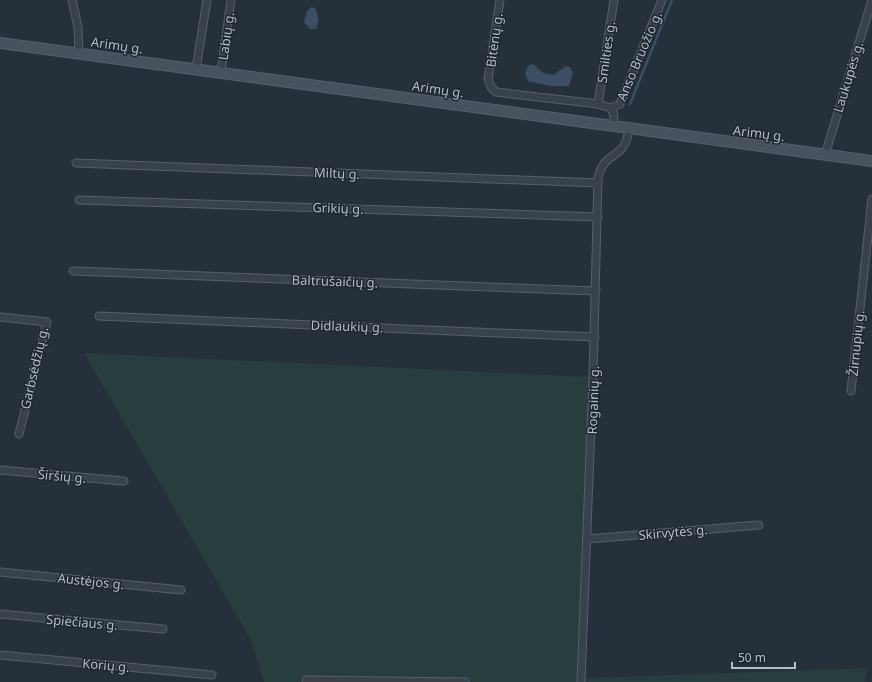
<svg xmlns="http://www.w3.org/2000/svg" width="872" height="682" viewBox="0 0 872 682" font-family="'Noto Sans',sans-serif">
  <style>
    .green { fill: #283d3d }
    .water { fill: #3c4e63 }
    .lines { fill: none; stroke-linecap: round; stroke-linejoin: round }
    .stream { stroke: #3c4e63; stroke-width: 2.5 }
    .street-casing { stroke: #57606a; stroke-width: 9 }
    .secondary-casing { stroke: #57606a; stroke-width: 12 }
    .street { stroke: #39424c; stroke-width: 7 }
    .secondary { stroke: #48515e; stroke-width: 10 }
    .labels { text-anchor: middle; stroke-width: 3; stroke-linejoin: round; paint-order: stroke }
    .street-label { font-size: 13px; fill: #b5bdc7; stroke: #1e2731 }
  </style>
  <rect width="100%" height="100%" fill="#25303b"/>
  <!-- green -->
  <g class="green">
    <polygon points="84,353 589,377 580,682 264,682 251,640"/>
    <polygon points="867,668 865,682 587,682 587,678"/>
  </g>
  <!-- water -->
  <g class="water">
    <path d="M312,7L315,8C318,16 320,21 316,29H310L304,22L307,11Z"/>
    <polygon points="533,64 543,73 553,75 566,66 570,67 573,73 569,86 550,86 528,81 525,73 528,66"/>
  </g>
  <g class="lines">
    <!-- stream -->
    <polyline class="stream" points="630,104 672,0"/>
    <defs>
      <g id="street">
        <polyline points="72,0 78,27 79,52"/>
        <polyline points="500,0 488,79 491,87 496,92 598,104 611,108 614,116 613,127"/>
        <polyline points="196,69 207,0"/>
        <polyline points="221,72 231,0"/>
        <polyline points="598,104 614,0"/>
        <polyline points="611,108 620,104 662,0"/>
        <polyline points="825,155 872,0"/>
        <polyline points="76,163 598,183"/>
        <polyline points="79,200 598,217"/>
        <polyline points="73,271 596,291"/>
        <polyline points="99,316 595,337"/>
        <polyline points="0,317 47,322 19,434"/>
        <polyline points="851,391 872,199"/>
        <polyline points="0,470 124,481"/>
        <polyline points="588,539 759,525"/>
        <polyline points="0,572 181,590"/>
        <polyline points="0,614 163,629"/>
        <polyline points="0,655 212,675"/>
        <polyline points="306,680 465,682"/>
        <path d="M581,682L593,376L598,178C603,157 612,160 623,147C627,142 628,135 629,129"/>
      </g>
      <polyline id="secondary" points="0,43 872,161"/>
    </defs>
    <!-- street casing -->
    <use href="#street" class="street-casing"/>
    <!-- secondary casing -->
    <use href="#secondary" class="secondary-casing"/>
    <!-- street -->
    <use href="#street" class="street"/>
    <!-- secondary -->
    <use href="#secondary" class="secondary"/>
  </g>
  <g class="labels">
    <!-- street labels -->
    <g class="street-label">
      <text transform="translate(226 36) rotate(-82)" y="5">Labių g.</text>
      <text transform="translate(494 40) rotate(-82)" y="5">Bitėnų g.</text>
      <text transform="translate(117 45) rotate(8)" y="5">Arimų g.</text>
      <text transform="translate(606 52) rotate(-82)" y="5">Smilties g.</text>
      <text transform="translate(639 56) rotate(-67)" y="5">Anso Bruožio g.</text>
      <text transform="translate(848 77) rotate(-73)" y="5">Laukupės g.</text>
      <text transform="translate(438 89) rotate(8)" y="5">Arimų g.</text>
      <text transform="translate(759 133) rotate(7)" y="5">Arimų g.</text>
      <text transform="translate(337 173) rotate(2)" y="5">Miltų g.</text>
      <text transform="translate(338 208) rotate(2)" y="5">Grikių g.</text>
      <text transform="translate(335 281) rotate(2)" y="5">Baltrušaičių g.</text>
      <text transform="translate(347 326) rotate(2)" y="5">Didlaukių g.</text>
      <text transform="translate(856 343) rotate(-84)" y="5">Žirnupių g.</text>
      <text transform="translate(34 368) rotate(-77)" y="5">Garbsėdžių g.</text>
      <text transform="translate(593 400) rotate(-88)" y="5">Rogainių g.</text>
      <text transform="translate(62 476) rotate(5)" y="5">Širšių g.</text>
      <text transform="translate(673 532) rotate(-5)" y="5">Skirvytės g.</text>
      <text transform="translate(91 581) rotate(6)" y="5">Austėjos g.</text>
      <text transform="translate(82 622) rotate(5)" y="5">Spiečiaus g.</text>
      <text transform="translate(106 665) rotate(5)" y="5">Korių g.</text>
    </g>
  </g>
  <!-- scale -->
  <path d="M732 662v6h63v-6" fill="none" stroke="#b5bdc7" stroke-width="2"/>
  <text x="738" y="662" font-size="12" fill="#b5bdc7" stroke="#1e2731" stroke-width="3" paint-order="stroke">50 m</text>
</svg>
